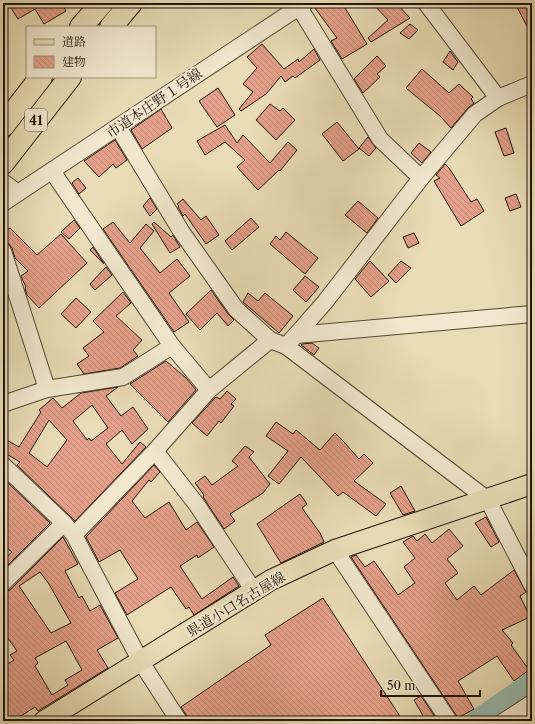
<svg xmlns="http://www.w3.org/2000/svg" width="535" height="724" viewBox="0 0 535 724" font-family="'Libre Caslon Text','Noto Serif JP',serif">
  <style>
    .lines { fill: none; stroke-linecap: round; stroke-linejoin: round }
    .river { stroke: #97bbb0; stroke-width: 24 }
    .building { fill: url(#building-back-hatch); stroke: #201409; fill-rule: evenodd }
    .minor-casing { stroke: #524634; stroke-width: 18 }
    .major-casing { stroke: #201409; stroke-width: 22 }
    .highway-casing { stroke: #201409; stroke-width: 24 }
    .minor { stroke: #f1e8cf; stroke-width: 16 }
    .major { stroke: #e9dcb5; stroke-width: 20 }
    .highway { stroke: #e9dcb5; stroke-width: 22 }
    .labels { text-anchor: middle; stroke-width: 4; stroke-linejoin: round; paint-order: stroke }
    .shield { fill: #f1e8cf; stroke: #5f5444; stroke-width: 1 }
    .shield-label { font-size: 13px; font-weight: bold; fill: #201409 }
    .street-label { font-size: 14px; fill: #201409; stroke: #f1e8cf }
  </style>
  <defs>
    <pattern id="building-back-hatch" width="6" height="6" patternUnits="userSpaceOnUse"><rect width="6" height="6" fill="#e4a089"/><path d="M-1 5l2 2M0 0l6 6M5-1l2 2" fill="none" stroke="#c38975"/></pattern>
  </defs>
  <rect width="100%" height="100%" fill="#e9dcb5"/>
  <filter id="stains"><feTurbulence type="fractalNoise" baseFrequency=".005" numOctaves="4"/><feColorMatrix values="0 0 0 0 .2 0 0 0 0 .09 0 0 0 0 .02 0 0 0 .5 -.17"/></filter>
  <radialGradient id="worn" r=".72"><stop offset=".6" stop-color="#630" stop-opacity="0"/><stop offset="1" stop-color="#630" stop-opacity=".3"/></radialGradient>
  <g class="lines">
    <!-- river -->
    <polyline class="river" points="478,721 532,684"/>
  </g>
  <!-- building -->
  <g class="building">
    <polygon points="8,3 61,3 66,11 44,24 35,9 18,19"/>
    <polygon points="322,3 342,3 367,44 342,59 331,41 337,38 315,8"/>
    <polygon points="372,3 396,3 410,18 371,42 368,38 388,20"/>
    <polygon points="515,3 532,3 532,36"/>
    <polygon points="410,24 418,30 409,39 400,33"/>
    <polygon points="262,44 284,69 298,59 299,62 314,49 320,60 295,78 293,76 285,82 281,76 266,94 241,111 239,109 253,92 243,84 257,68 247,57"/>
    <polygon points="450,51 458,62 453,70 443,62"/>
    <polygon points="377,56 386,66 377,74 380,77 363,93 354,79"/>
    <polygon points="422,69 449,93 459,84 473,97 471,99 474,103 468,108 451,128 440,116 406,88"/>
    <polygon points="218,88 235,115 217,127 199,101"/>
    <polygon points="270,104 280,111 283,108 295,120 276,140 256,120"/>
    <polygon points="161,109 172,128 142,149 131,130"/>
    <polygon points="337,122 359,149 343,161 322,134"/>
    <polygon points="225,125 237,143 243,135 270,163 288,142 297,150 280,171 279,170 258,190 237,167 245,160 225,142 205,155 197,141"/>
    <polygon points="506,128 514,153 504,156 495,132"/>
    <polygon points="368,137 376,148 369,156 359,148"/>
    <polygon points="115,140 127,160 116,168 113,164 99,177 84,161"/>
    <polygon points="419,143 431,152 422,163 411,153"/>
    <polygon points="445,164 449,168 471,202 477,199 484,211 461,226 434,181 440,178 436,175"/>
    <polygon points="78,178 86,188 79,194 72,183"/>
    <polygon points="516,194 521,207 510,211 505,198"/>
    <polygon points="150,198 157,209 150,216 143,206"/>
    <polygon points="183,199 201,220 206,216 219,235 206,244 185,214 183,216 178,207 179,206 177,204"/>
    <polygon points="358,201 378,218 367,233 345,215"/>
    <polygon points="251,218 259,227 232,250 225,241"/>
    <polygon points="74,220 80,228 69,239 61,232"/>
    <polygon points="113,222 130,243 146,224 154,231 140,248 160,273 177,259 190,276 169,293 189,322 174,332 103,229"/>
    <polygon points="154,222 171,237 173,235 180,247 170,253 152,224"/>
    <polygon points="10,228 37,255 61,234 87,263 39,308 27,295 25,288 26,287 21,276 28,271 15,258 12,248 7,242 8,241 3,233"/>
    <polygon points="286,232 318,258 305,274 270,244 276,236 280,240"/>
    <polygon points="414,233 419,243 408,248 403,237"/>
    <polygon points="93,247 104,264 90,250"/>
    <polygon points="370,261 389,281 371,297 355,279"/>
    <polygon points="401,261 411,268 396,283 388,275"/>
    <polygon points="106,267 112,275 95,290 90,284"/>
    <polygon points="305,276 319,287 306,302 293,290"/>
    <polygon points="211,290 228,314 234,320 228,326 217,313 200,330 186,314"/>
    <polygon points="123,292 131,303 116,316 142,340 133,350 138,356 120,368 84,374 77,364 89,356 83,348 104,332 93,321"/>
    <polygon points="248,293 258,301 265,293 293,316 279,333 243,302"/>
    <polygon points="76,298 91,312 76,328 61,314"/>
    <polygon points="312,343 319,348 314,355 301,345 302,344"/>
    <polygon points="166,361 186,378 196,390 168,422 130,384"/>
    <path d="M118,387L106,396L121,416L133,407L148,429L132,444L122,430L106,444L122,464L140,442L146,447L75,521L17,465L20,462L3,452V438L19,447L41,412L39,410L53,398L62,408L81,393ZM92,405L108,428L91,441L89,438L87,440L73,421ZM49,420L67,440L47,467L29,453Z"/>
    <polygon points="227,391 236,399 231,404 234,406 221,423 219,421 207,436 192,423 216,397 220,399"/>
    <polygon points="276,422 293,434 296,430 320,450 335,433 344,442 359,459 364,454 373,463 354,481 386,504 376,516 343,492 338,496 301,457 279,484 268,476 288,451 266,436"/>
    <polygon points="245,446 254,452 249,457 270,484 263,493 230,514 235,521 224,529 203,497 204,495 195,483 205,476 212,485 238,466 232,461"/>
    <polygon points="154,465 160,472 151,482 149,480 132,501 145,518 169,502 186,530 197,522 214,547 198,558 197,555 180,566 202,599 233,577 239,586 194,615 189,607 186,609 171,587 127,615 115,593 138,579 120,550 99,562 86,537"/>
    <polygon points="7,482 50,523 3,570 3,560 12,552 3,545 3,487"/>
    <polygon points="401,486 415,511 403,515 390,493"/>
    <polygon points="300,494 307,504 302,508 320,533 324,542 281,563 257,524"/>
    <polygon points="486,517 499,542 491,547 475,523"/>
    <polygon points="449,529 463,546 447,559 458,573 445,583 457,600 474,586 481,595 514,570 526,592 520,596 530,617 502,630 513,643 511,645 529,670 514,681 497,656 458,681 474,709 458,718 351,557 356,555 365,567 374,561 398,595 415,583 404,567 415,558 403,542 413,536 417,541 425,534 432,543"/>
    <path d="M63,537L78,564L65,571L79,598L82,596L90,611L100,605L118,638L97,650L108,668L38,711L35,707L13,721H3V667L14,660L10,655L17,651L3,631V629L8,625L3,618V592L10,590ZM40,572L49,584L71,623L51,633L19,586ZM66,641L82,670L65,680L68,685L52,695L35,666L38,663L35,658Z"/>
    <polygon points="323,598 403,721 188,721 187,716 181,707 271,645 265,635"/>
    <polygon points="421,696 438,721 426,721 414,700"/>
  </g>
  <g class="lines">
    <defs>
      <g id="minor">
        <polyline points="426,3 498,98"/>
        <polyline points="299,7 380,139 421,178"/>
        <polyline points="118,127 181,231 236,309 270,340 286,346 488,500 532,585"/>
        <polyline points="52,171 172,346 209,390"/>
        <polyline points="3,182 18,193 305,3"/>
        <polyline points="3,203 18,193"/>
        <polyline points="3,251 47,389"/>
        <polyline points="296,335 532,314"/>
        <polyline points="286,346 296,335 325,302 421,178 475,114 498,98 532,84"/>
        <polyline points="3,404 47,389 123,377 172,346"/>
        <polyline points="155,451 197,505 254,591"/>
        <polyline points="3,465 64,523 74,535 141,662 179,721"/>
        <polyline points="74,535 155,451 209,390 270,340"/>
        <polyline points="335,550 449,721"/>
        <polyline points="3,583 64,523"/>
        <polyline points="504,721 532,703"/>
      </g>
      <polyline id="major" points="44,721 271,580 335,550 532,484"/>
      <g id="highway">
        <polyline points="81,27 102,3"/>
        <polyline points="111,27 131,3"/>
        <polyline points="3,126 41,77"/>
        <polyline points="3,163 70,77"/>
      </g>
    </defs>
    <!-- minor casing -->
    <use href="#minor" class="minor-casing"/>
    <!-- major casing -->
    <use href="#major" class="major-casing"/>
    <!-- highway casing -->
    <use href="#highway" class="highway-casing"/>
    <!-- minor -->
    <use href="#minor" class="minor"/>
    <!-- major -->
    <use href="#major" class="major"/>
    <!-- highway -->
    <use href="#highway" class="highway"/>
  </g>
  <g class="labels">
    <!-- shield labels -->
    <rect class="shield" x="25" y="109" width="22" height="22" rx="3"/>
    <g class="shield-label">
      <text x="36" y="125">41</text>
    </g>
    <!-- street labels -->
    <g class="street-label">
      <text transform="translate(154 103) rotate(-34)" y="5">市道本庄野１号線</text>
      <text transform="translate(236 604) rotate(-31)" y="5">県道小口名古屋線</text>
    </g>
  </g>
  <!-- margin -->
  <rect width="535" height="724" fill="none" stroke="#e9dcb5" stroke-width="16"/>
  <rect x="4" y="4" width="527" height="716" fill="none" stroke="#201409" stroke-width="2"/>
  <rect x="8" y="8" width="519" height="708" fill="none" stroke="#201409"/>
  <!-- legend -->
  <rect x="26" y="26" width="130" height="52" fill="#f1e8cf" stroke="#9d9380"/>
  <rect x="34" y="39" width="20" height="6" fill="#e9dcb5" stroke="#9d9380"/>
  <text x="62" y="46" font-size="12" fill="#201409">道路</text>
  <rect x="34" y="56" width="20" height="12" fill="url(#building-back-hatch)" stroke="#9d9380"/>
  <text x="62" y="66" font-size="12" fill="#201409">建物</text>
  <!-- scale -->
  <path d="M381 690v6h99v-6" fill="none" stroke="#201409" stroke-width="2"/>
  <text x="387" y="690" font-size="12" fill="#201409" stroke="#f1e8cf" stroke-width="3" paint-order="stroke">50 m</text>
  <rect width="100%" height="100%" filter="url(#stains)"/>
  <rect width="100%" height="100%" fill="url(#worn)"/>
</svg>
